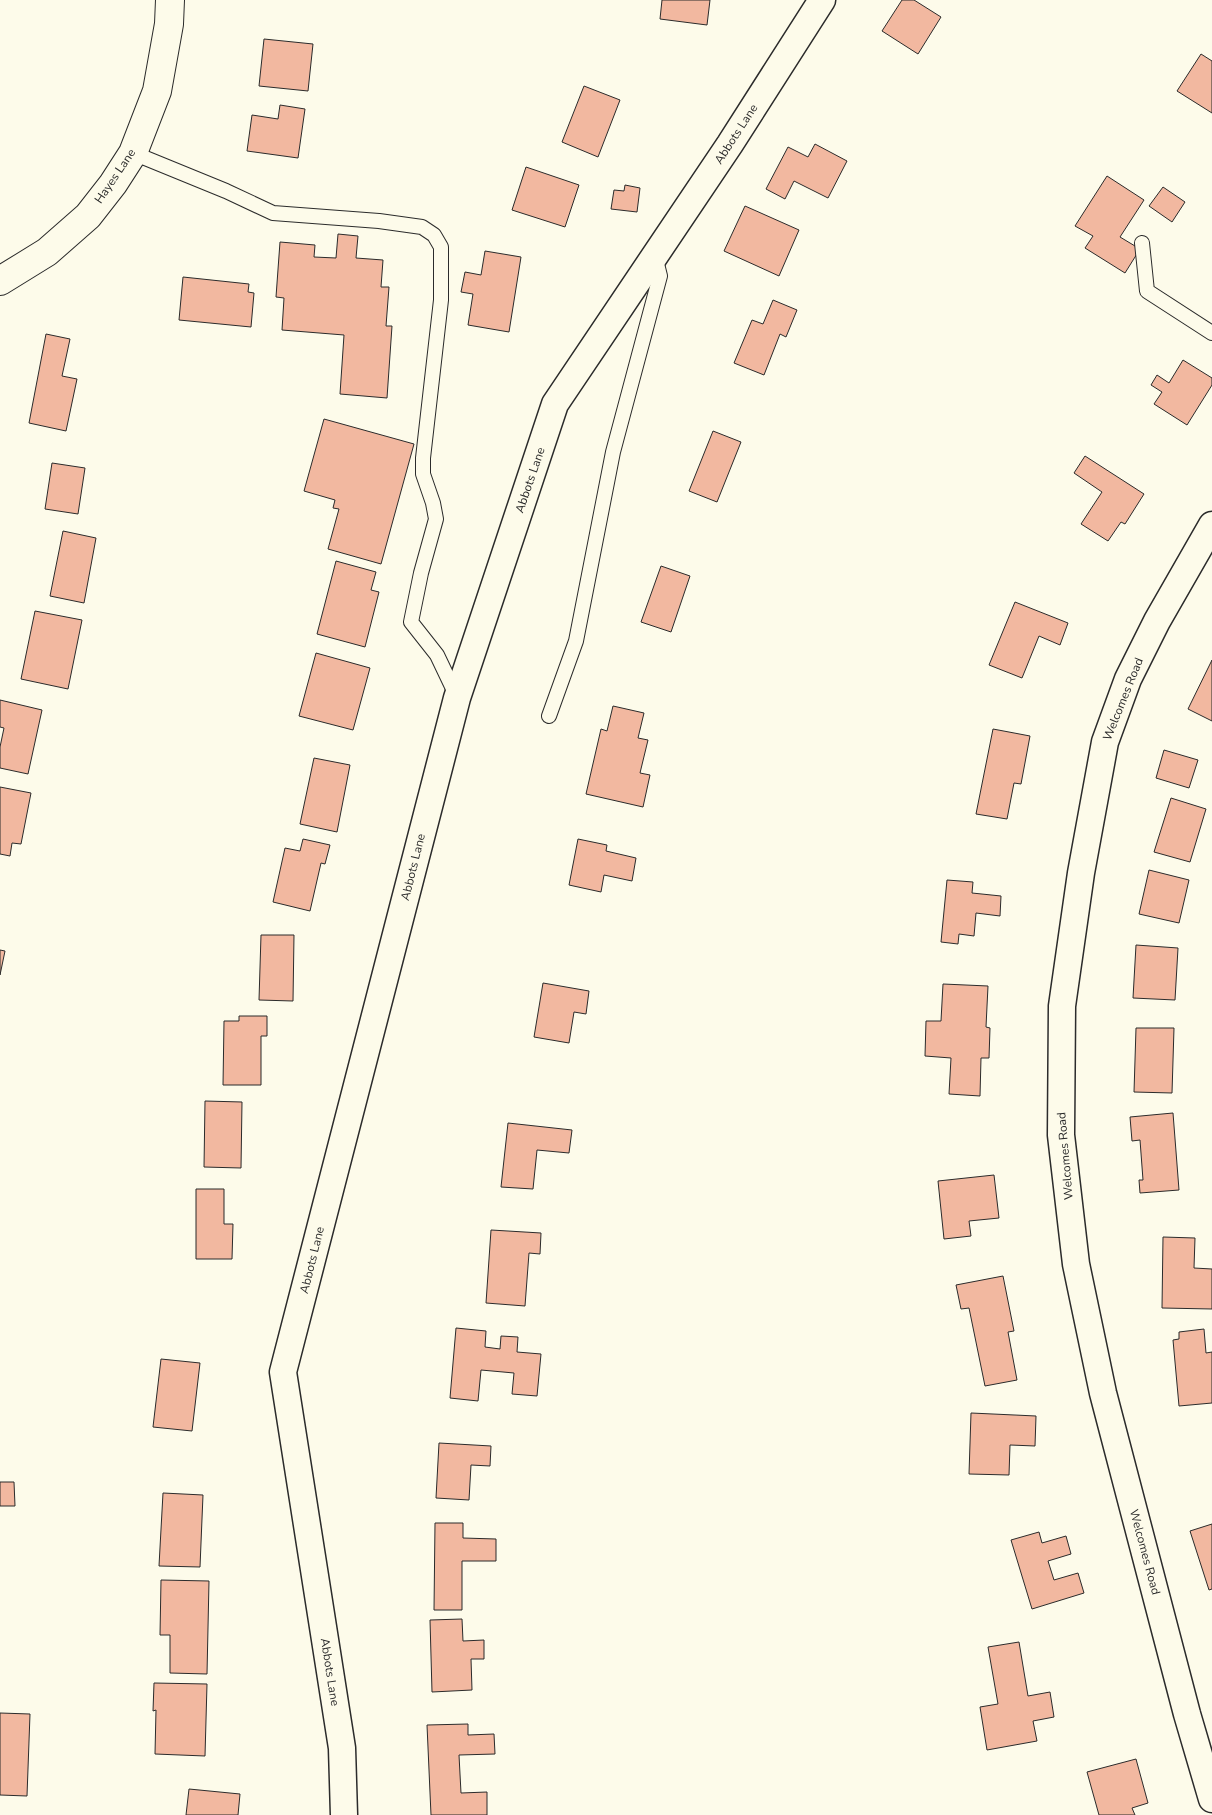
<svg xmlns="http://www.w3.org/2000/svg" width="1212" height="1815" viewBox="0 0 1212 1815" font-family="'Nunito Sans',sans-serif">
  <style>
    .building { fill: #f2b8a0; stroke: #2b2b2b }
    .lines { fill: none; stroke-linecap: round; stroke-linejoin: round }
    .service-casing { stroke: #2b2b2b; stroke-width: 16 }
    .minor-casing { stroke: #2b2b2b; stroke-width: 29 }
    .tertiary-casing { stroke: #2b2b2b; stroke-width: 30 }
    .service { stroke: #fdfbea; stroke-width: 14 }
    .minor { stroke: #fdfbea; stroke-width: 26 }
    .tertiary { stroke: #fdfbea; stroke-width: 28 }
    .labels { text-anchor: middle; stroke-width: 4; stroke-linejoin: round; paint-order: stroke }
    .street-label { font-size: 12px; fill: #2b2b2b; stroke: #fdfbea }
  </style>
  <rect width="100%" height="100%" fill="#fdfbea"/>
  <!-- building -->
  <g class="building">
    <polygon points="662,0 710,0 707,25 660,19"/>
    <polygon points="902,0 914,0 941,17 918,54 882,31"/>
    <polygon points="264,39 313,44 308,91 259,86"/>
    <polygon points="1201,54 1212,61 1212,113 1177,91"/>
    <polygon points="584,86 620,100 598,157 562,142"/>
    <polygon points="280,105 305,109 298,158 247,151 252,115 278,119"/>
    <polygon points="815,144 847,161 828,198 794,181 785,199 766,189 788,147 808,157"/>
    <polygon points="526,167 579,185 565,227 512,210"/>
    <polygon points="1107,176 1144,200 1120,237 1140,249 1125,273 1085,248 1093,236 1075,226"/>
    <polygon points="625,185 640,188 637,212 611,209 614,190 624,191"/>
    <polygon points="1163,187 1185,202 1172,222 1149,206"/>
    <polygon points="745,206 799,230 779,276 724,251"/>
    <polygon points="338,234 358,236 356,258 383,260 381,287 389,287 386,326 392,326 387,398 340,394 344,335 282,330 284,298 276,297 280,242 315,245 314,257 336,258"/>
    <polygon points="485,251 521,257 509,332 468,325 473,294 461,292 465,272 481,275"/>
    <polygon points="183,277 249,284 248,292 254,293 251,327 179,320"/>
    <polygon points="773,300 797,310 786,337 780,334 764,375 734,363 752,320 763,324"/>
    <polygon points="46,334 70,339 62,376 77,379 66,431 29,423"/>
    <polygon points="1183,360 1212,378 1212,385 1187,425 1154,404 1162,392 1151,385 1157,375 1169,383"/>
    <polygon points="324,419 414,444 381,564 328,549 339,509 333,508 335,500 304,491"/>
    <polygon points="713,431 741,442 717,502 689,491"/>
    <polygon points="1085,456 1144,494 1125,524 1121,522 1108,541 1081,524 1102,492 1074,473"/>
    <polygon points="52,463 85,468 78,514 45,509"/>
    <polygon points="63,531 96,538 84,603 50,596"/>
    <polygon points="336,561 376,572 371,590 379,592 365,647 317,634"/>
    <polygon points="661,566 690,576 671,632 641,622"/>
    <polygon points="1015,602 1068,623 1060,645 1039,636 1022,678 989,665"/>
    <polygon points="35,611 82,620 68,689 21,679"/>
    <polygon points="316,653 370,668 353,730 299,716"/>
    <polygon points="1212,660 1212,721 1188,709"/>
    <polygon points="0,700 42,710 28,774 0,768 0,747 4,728 0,727"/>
    <polygon points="613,706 644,713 638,738 648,740 640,773 650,775 643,807 586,794 601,729 607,731"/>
    <polygon points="993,729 1030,736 1021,784 1014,783 1007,819 976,814"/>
    <polygon points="1164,750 1198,760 1189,788 1156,778"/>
    <polygon points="314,758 350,765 337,832 300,824"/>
    <polygon points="0,787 31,793 21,844 12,843 10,856 0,854"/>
    <polygon points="1171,798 1206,809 1190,862 1154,852"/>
    <polygon points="303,839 330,845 325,864 321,863 310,911 273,902 285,848 300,851"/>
    <polygon points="578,839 607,845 606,851 636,858 632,881 604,875 601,892 569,885"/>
    <polygon points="1149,870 1189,880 1179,923 1139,914"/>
    <polygon points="947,880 973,882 972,893 1001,896 1000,916 976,913 974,936 959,934 958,944 941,942"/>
    <polygon points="261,935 294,935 293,1001 259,1000"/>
    <polygon points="1136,945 1178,948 1175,1000 1133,998"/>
    <polygon points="0,950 5,951 0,975"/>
    <polygon points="543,983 589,991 586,1014 574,1012 569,1043 534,1037"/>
    <polygon points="943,984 988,986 986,1027 990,1028 989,1058 981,1058 980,1096 949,1094 951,1058 925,1056 926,1021 941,1021"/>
    <polygon points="239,1016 267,1016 267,1036 261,1036 261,1085 223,1085 224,1021 239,1021"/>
    <polygon points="1136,1028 1174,1028 1172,1093 1134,1092"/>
    <polygon points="205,1101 242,1102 241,1168 204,1167"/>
    <polygon points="1173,1113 1179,1190 1140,1193 1139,1180 1143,1180 1140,1140 1132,1141 1130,1117"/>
    <polygon points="508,1123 572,1130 569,1153 537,1150 533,1189 501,1187"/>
    <polygon points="994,1175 999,1218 969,1221 971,1236 944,1239 938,1181"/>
    <polygon points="196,1189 224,1189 224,1224 233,1224 232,1259 196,1259"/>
    <polygon points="491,1230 541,1233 540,1254 529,1253 525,1306 486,1303"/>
    <polygon points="1163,1237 1195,1238 1194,1268 1212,1269 1212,1309 1162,1308"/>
    <polygon points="1003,1276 1014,1331 1008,1332 1017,1380 985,1386 969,1308 961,1309 956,1285"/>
    <polygon points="456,1328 486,1331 485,1347 500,1349 501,1336 518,1337 517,1352 541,1354 537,1396 512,1394 514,1373 481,1370 478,1401 450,1398"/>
    <polygon points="1204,1329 1206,1353 1212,1352 1212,1403 1179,1406 1173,1340 1179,1339 1179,1332"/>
    <polygon points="161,1359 200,1363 192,1431 153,1427"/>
    <polygon points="971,1413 1036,1416 1035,1446 1010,1445 1009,1475 969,1474"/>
    <polygon points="439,1443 491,1446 490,1466 471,1465 469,1500 436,1498"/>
    <polygon points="0,1482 14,1482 15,1506 0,1506"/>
    <polygon points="163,1493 203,1495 200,1567 159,1566"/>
    <polygon points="435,1523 463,1523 463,1538 496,1539 496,1561 462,1561 462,1610 434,1610"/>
    <polygon points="1212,1524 1212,1589 1209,1590 1190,1531"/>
    <polygon points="1039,1532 1042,1543 1066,1536 1071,1554 1048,1561 1054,1580 1078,1573 1084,1593 1032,1609 1011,1540"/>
    <polygon points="161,1580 209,1581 207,1674 170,1673 170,1635 160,1635"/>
    <polygon points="462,1619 463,1641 484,1640 484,1659 471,1659 472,1690 432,1692 430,1620"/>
    <polygon points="1019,1642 1028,1696 1050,1692 1054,1717 1033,1721 1037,1741 987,1750 980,1707 998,1704 988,1647"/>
    <polygon points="154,1683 207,1684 205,1756 155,1754 156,1710 153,1711"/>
    <polygon points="0,1713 30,1714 27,1796 0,1795"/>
    <polygon points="468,1724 468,1735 494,1734 495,1754 459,1755 461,1793 487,1792 487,1815 431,1815 427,1725"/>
    <polygon points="1136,1759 1148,1803 1132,1808 1135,1815 1099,1815 1087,1772"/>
    <polygon points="189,1789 240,1794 238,1815 186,1815"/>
  </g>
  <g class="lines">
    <defs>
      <g id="service">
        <polyline points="133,153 226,191 273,213 379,221 422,227 434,235 441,247 441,300 423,458 423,474 433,503 436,519 421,573 411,622 437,655 457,697"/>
        <polyline points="1142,243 1147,291 1212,333"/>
        <polyline points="549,716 576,641 613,452 660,276 655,256"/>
      </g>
      <g id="minor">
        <polyline points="1212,525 1157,621 1128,679 1105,742 1081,873 1062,1006 1061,1135 1076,1264 1103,1393 1187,1714 1212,1799"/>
        <polyline points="344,1815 342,1748 283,1372 457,698 555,404 730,144 822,0"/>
      </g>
      <polyline id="tertiary" points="0,281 47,252 88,216 113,184 133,153 157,91 169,24 170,0"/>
    </defs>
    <!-- service casing -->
    <use href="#service" class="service-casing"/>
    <!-- minor casing -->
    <use href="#minor" class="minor-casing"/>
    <!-- tertiary casing -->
    <use href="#tertiary" class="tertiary-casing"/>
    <!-- service -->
    <use href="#service" class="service"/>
    <!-- minor -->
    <use href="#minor" class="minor"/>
    <!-- tertiary -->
    <use href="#tertiary" class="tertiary"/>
  </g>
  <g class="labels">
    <!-- street labels -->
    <g class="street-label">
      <text transform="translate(736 134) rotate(-57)" y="4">Abbots Lane</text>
      <text transform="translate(115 176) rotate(-56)" y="4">Hayes Lane</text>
      <text transform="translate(530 480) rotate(-71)" y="4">Abbots Lane</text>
      <text transform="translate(1123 699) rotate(-68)" y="4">Welcomes Road</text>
      <text transform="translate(413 867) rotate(-76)" y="4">Abbots Lane</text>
      <text transform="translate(1065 1156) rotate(-95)" y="4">Welcomes Road</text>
      <text transform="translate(312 1260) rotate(-76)" y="4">Abbots Lane</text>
      <text transform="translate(1145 1552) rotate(75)" y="4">Welcomes Road</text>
      <text transform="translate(330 1672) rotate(81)" y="4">Abbots Lane</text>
    </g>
  </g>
</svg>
